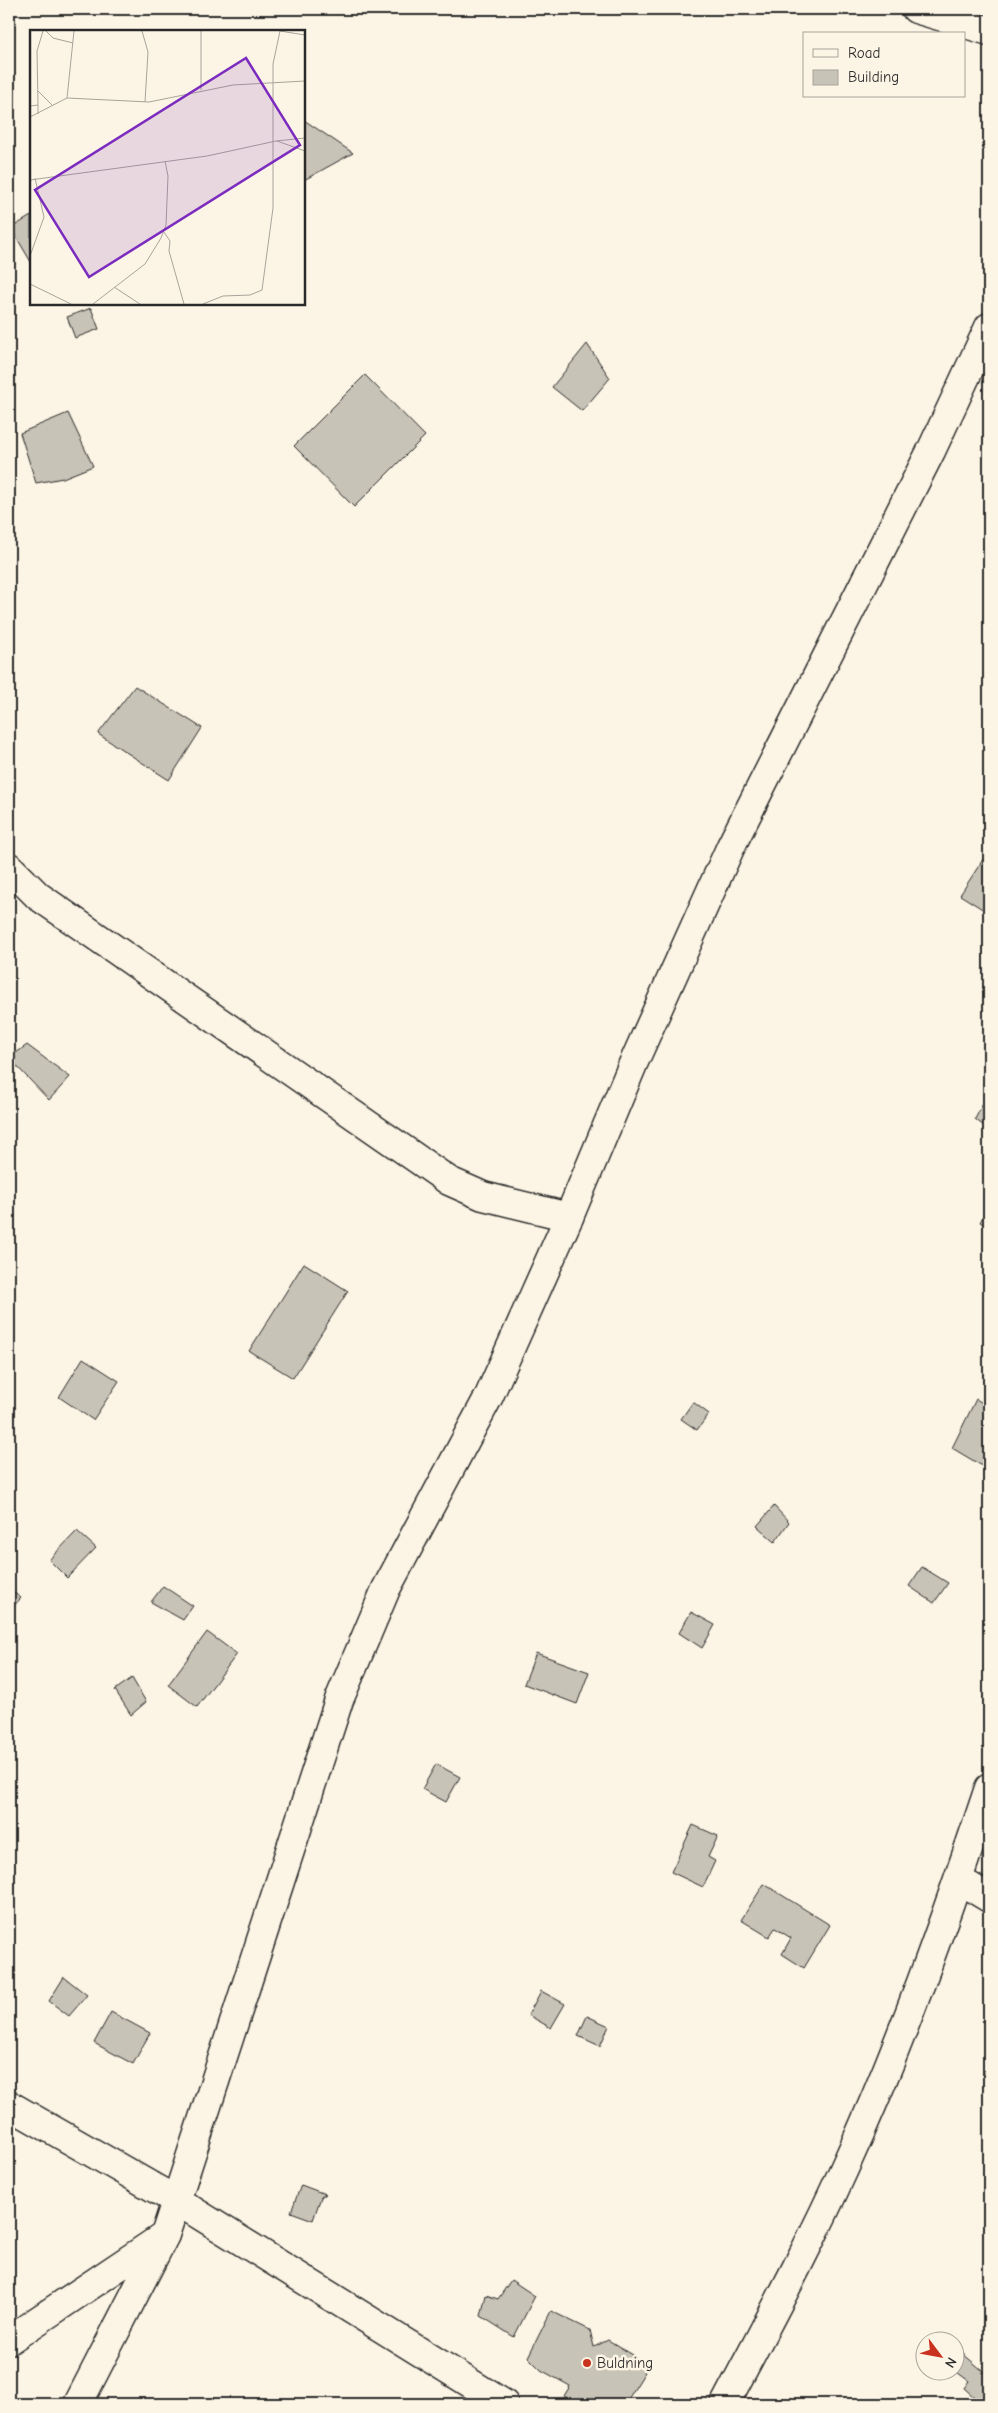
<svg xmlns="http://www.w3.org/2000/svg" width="998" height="2413" viewBox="0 0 998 2413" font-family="'Comic Neue',sans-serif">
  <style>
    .building { fill: #c8c3b7; stroke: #2b2b2b }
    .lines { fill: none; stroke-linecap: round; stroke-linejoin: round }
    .minor-casing { stroke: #2b2b2b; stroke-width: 31 }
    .minor { stroke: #fcf5e5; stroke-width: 28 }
    .poi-dot { fill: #c8321e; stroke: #fcf5e5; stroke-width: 2 }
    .labels { text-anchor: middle; stroke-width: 5; stroke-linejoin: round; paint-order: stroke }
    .poi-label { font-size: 15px; fill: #2b2b2b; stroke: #fcf5e5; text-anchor: start }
    .inset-road { fill: none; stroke: #a8a49b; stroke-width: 1 }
    .view { fill: #7b2cbf; fill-opacity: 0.15; stroke: #7b2cbf; stroke-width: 2.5 }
    .inset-edge { fill: none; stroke: #2b2b2b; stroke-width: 2.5 }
  </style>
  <rect width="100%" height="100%" fill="#fcf5e5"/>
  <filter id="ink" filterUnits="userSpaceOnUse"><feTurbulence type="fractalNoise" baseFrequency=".02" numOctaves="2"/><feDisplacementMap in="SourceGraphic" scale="10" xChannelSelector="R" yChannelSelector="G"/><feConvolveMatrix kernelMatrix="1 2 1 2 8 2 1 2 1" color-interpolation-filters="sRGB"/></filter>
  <g filter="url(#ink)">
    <!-- building -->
    <g class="building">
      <polygon points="304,120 353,153 304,180"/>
      <polygon points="31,216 31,262 11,228"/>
      <polygon points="91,308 99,329 75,338 67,317"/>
      <polygon points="587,344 610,378 582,411 552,387"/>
      <polygon points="365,375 425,436 354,507 294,446"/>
      <polygon points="68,413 93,466 63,478 36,483 20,433"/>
      <polygon points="135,686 202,728 169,780 98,734"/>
      <polygon points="989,850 989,902 984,910 960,895"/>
      <polygon points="27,1045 70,1077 49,1100 9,1058"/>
      <polygon points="989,1092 989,1130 975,1119"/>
      <polygon points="989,1206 989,1228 980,1222"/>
      <polygon points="304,1263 348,1291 293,1378 249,1351"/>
      <polygon points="83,1358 119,1381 93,1420 59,1397"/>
      <polygon points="976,1399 989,1407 989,1470 952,1448"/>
      <polygon points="693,1402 709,1414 697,1430 681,1419"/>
      <polygon points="774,1506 789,1522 775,1542 757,1526"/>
      <polygon points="77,1531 96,1548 67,1578 49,1560"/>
      <polygon points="922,1567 948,1583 934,1603 909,1586"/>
      <polygon points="163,1586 193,1606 183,1620 151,1602"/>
      <polygon points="9,1589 21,1598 9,1611"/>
      <polygon points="691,1612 715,1625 702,1648 679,1633"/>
      <polygon points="207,1632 237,1654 197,1707 168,1685"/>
      <polygon points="536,1653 589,1672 577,1704 524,1684"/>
      <polygon points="132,1678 146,1702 131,1715 115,1690"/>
      <polygon points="436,1764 460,1777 446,1802 422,1789"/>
      <polygon points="693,1825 718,1836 708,1857 715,1861 703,1887 671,1872"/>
      <polygon points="764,1884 830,1925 804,1968 782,1954 791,1938 775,1928 769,1937 741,1920"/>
      <polygon points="64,1977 87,1995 69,2016 49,2001"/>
      <polygon points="541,1991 565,2004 551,2028 528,2015"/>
      <polygon points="111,2012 150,2033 133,2064 94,2043"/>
      <polygon points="587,2016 609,2026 600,2046 578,2036"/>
      <polygon points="301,2185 325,2194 321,2197 313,2220 291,2212"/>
      <polygon points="511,2280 535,2296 514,2337 481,2316 486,2295 498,2299"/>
      <polygon points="551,2311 590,2330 594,2347 608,2340 633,2355 645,2372 625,2404 603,2404 596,2400 593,2404 578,2404 564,2396 570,2386 541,2370 528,2357"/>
      <polygon points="962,2353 989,2376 989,2394 982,2404 964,2388 969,2381 954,2370 956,2362"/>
    </g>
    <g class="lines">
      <defs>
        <g id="minor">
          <polyline points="916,9 989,31"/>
          <polyline points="9,867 38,896 449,1181 483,1196 569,1217"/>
          <polyline points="959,1880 989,1898"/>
          <polyline points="9,2105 177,2201 504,2404"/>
          <polyline points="9,2340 164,2236"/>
          <polyline points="78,2404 165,2235 339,1700 386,1589 489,1396 569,1217 633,1064 731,846 931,451 989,327"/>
          <path d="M725,2404C766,2326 808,2249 844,2169C901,2045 946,1917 989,1788"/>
        </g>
      </defs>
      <!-- minor casing -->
      <use href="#minor" class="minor-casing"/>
      <!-- minor -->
      <use href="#minor" class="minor"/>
    </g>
  </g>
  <!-- markers -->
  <circle class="poi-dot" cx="587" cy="2363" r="5"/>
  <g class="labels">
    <!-- poi labels -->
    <g class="poi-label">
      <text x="597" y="2368">Buldning</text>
    </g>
  </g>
  <!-- overview -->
  <g transform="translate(30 30)">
    <rect width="275" height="275" fill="#fcf5e5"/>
    <path class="inset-road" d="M16,1L23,8L43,13M112,1L118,22L115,72M171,1V60M8,61L22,75M37,68L44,1M8,75L7,21L13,1M0,76L8,75V84M0,87L37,68L119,72L203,55L275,51M247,111L275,121M0,150L177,126L246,111L275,108M134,202L140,211L139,221L154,274M0,226L14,187L5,148M0,254L41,274M84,257L110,274M63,274L115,234L131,208L136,195L138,146L135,131M173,274L193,266L220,265L232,260L243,178V34L250,1L275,5"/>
    <path class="view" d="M216,28L270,115L59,247L5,160Z"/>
    <rect width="275" height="275" class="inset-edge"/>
  </g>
  <!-- margin -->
  <rect width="998" height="2413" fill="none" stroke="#fcf5e5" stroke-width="30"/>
  <rect x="15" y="15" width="968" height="2383" fill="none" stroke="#2b2b2b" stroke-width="2" filter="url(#ink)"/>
  <!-- legend -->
  <rect x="803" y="32" width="162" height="65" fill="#fcf5e5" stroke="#a8a49b"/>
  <rect x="813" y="49" width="25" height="8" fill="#fcf5e5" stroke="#a8a49b"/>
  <text x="848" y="58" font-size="15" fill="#2b2b2b">Road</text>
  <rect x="813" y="70" width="25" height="15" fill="#c8c3b7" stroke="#a8a49b"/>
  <text x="848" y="82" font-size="15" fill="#2b2b2b">Building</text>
  <!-- north arrow -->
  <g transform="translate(940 2356) rotate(122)"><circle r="24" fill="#fcf5e5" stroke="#a8a49b"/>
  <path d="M0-4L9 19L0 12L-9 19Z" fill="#c8321e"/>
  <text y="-8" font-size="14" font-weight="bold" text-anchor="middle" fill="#2b2b2b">N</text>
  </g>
</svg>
